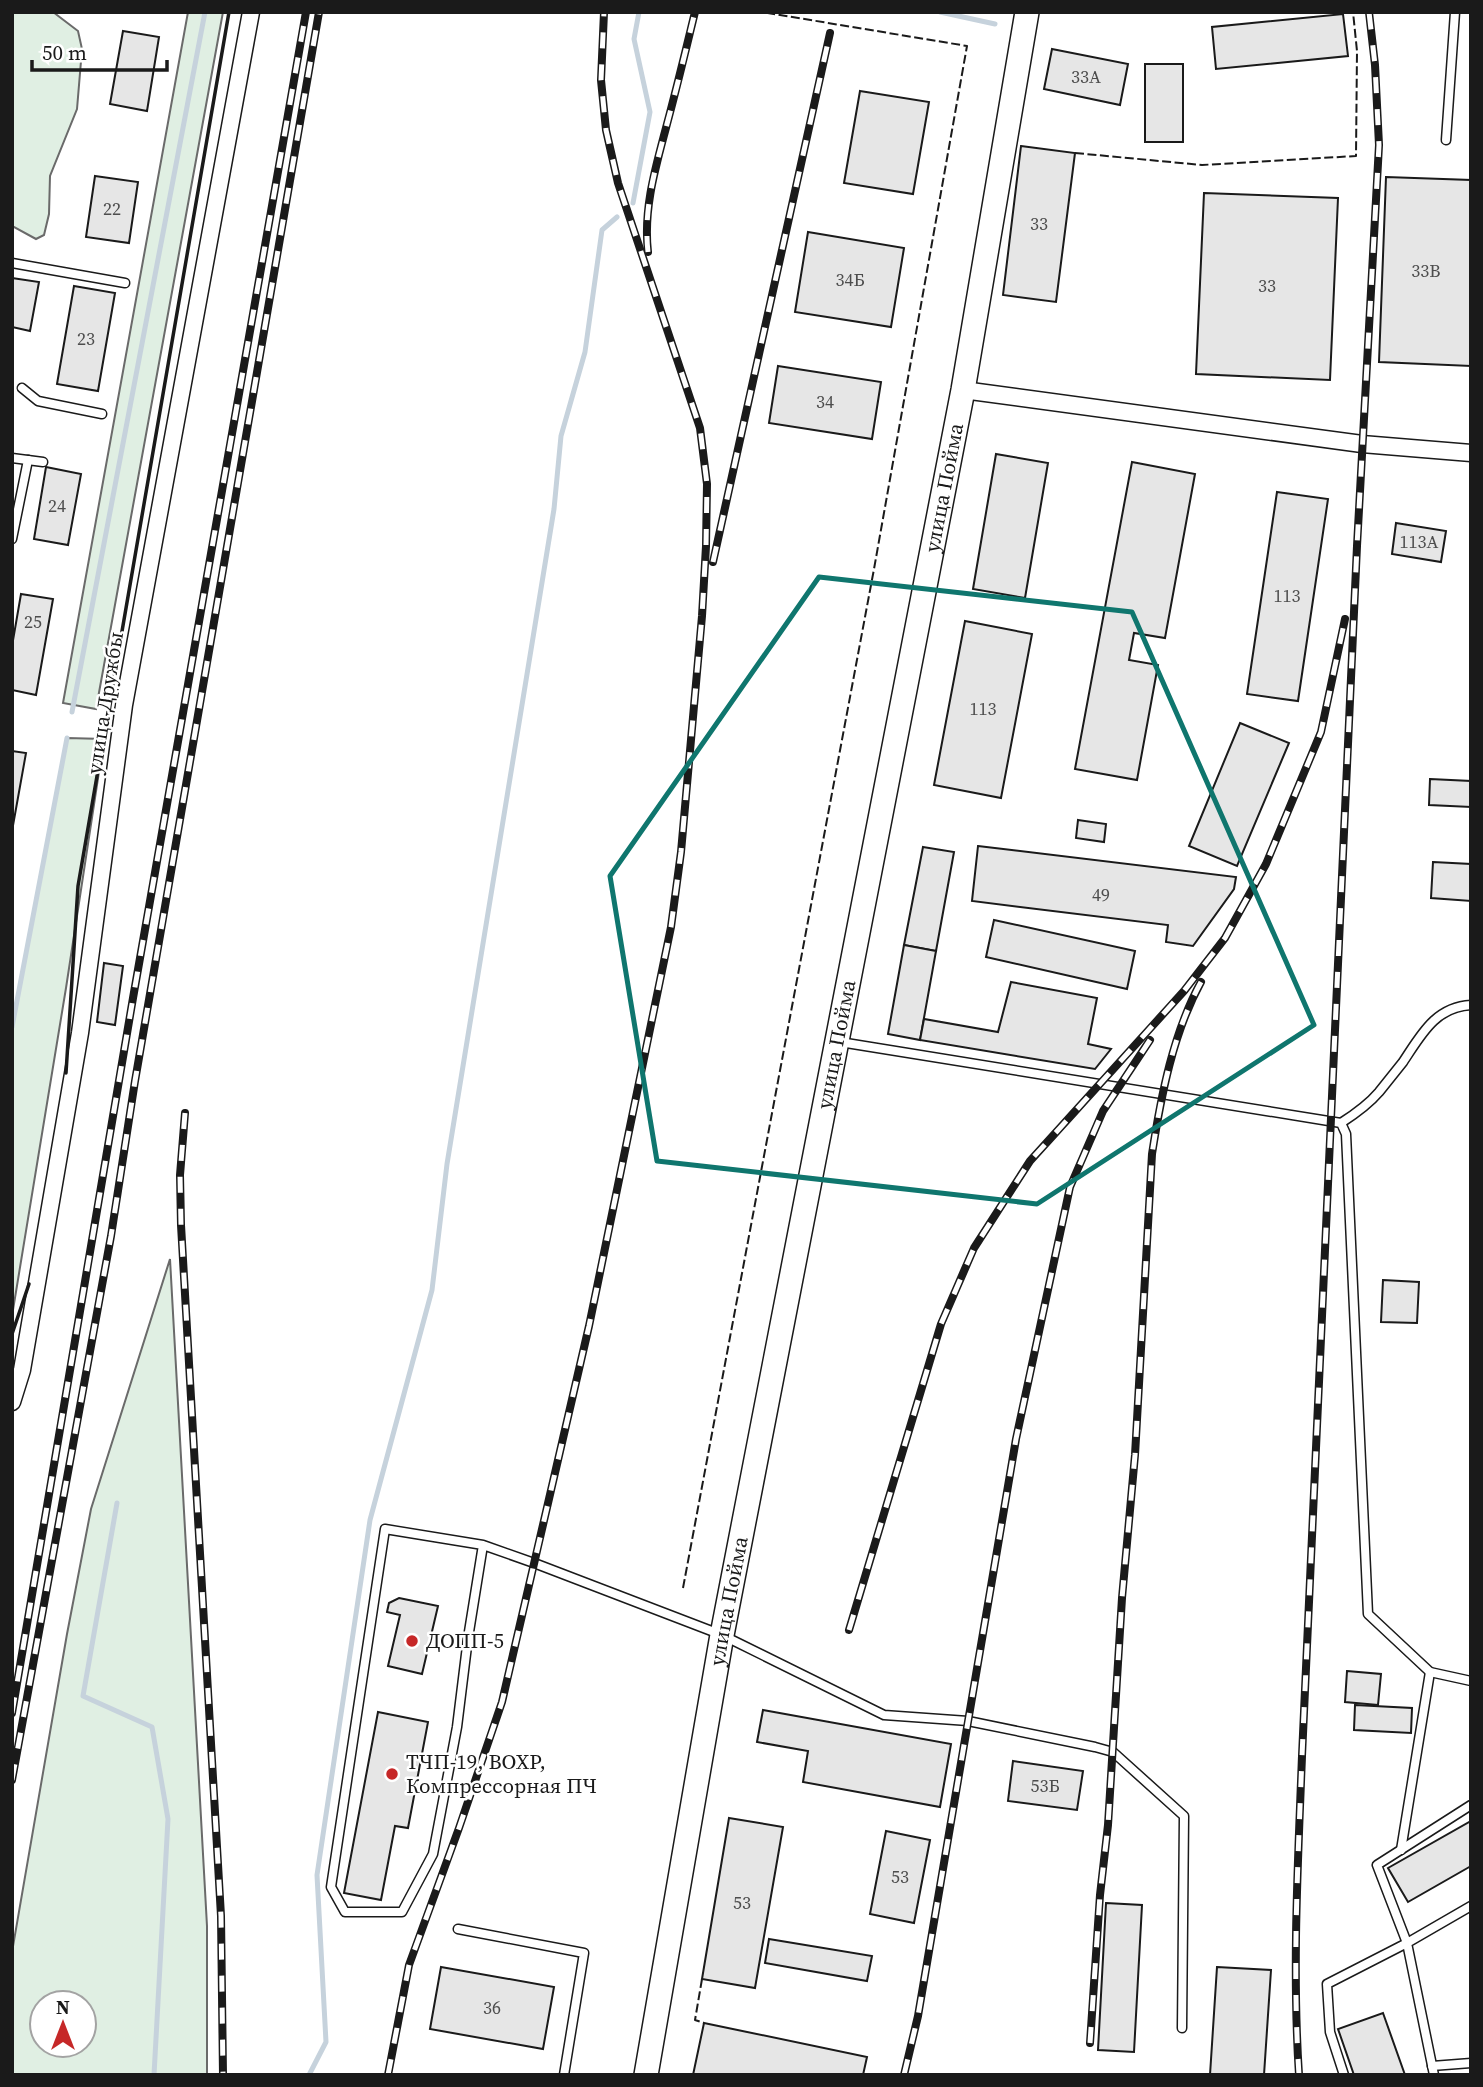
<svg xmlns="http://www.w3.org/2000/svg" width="1483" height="2087" viewBox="0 0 1483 2087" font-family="'Source Serif 4',serif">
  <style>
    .green { fill: #e0efe3; stroke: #6a6a6a; stroke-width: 2; fill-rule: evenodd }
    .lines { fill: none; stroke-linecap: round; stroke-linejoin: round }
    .stream { stroke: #c6d2dc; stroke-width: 5 }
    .building { fill: #e6e6e6; stroke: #1a1a1a; stroke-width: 2 }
    .service-casing { stroke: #1a1a1a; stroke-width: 11 }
    .minor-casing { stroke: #1a1a1a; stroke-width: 19 }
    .secondary-casing { stroke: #1a1a1a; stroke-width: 26 }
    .service { stroke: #fff; stroke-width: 8 }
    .minor { stroke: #fff; stroke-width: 16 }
    .secondary { stroke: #fff; stroke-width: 23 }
    .rail-casing { stroke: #1a1a1a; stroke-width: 8 }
    .rail { stroke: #fff; stroke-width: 5; stroke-dasharray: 16; stroke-linecap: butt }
    .fence { stroke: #1a1a1a; stroke-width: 2; stroke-dasharray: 9 3.5; stroke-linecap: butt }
    .wall { stroke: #1a1a1a; stroke-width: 3.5 }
    .marked { fill: none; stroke: #0f766e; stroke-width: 5; stroke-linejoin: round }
    .poi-dot { fill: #c62828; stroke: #fff; stroke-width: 2.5 }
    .labels { text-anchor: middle; stroke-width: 5; stroke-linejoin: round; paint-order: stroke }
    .number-label { font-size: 18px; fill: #4d4d4d }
    .street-label { font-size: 21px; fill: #1a1a1a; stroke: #fff }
    .poi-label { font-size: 21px; fill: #1a1a1a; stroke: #fff; text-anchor: start }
  </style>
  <rect width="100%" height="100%" fill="#fff"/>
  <!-- green -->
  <g class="green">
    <polygon points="12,12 53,12 78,31 82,49 77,109 50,176 49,214 44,235 36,239 12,226"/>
    <polygon points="188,12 223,12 96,709 63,703"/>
    <polygon points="67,738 104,739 66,988 12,1316 12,1027"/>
    <path d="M170,1259L207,1926V2075H12V1952L67,1634L91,1509ZM84,2003V2045H42V2003Z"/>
  </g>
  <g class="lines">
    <!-- stream -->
    <g class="stream">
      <polyline points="940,12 995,24"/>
      <polyline points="633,203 650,112 634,39 639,12"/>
      <polyline points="72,712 205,12"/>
      <polyline points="12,1027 67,738"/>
      <polyline points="117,1503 83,1696 152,1727 168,1819 154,2075"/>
      <polyline points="309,2075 326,2042 317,1875 370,1520 432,1290 447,1164 554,509 561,436 585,352 602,230 617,217"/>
    </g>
  </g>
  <!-- building -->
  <g class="building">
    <polygon points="1343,14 1348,56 1216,69 1212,27"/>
    <polygon points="123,31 159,37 147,111 110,104"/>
    <polygon points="1052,49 1128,64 1120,105 1044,89"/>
    <rect x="1145" y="64" width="38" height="78"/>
    <polygon points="860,91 929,102 913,194 844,183"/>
    <polygon points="1021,146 1075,153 1056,302 1003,295"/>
    <polygon points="95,176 138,182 129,243 86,237"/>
    <polygon points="1386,177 1471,180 1471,366 1379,362"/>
    <polygon points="1204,193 1338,198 1330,380 1196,374"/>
    <polygon points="808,232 904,248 891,327 795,312"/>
    <polygon points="12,278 39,282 30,331 12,327"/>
    <polygon points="74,286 115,293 98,391 57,384"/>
    <polygon points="778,366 881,382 872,439 769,423"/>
    <polygon points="996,454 1048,463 1025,598 973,589"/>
    <polygon points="1132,462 1195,474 1165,638 1134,633 1129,660 1158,665 1137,780 1075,769"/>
    <polygon points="46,467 81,474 68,545 34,539"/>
    <polygon points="1277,492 1328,499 1298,701 1247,694"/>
    <polygon points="1396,523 1446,531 1441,562 1392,554"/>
    <polygon points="21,594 53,599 36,695 12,690 12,646"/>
    <polygon points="965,621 1032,634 1001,798 934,785"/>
    <polygon points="1240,723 1289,743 1237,866 1189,846"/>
    <polygon points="12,751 26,753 12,831"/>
    <polygon points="1430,779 1471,781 1471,807 1429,805"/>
    <polygon points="1078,820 1106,824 1104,842 1076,838"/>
    <polygon points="978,846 1236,877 1234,889 1193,946 1166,942 1168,925 972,901"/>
    <polygon points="923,847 954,852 936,951 904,945"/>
    <polygon points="1433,862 1471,864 1471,901 1431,898"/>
    <polygon points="994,920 1135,951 1127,989 986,957"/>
    <polygon points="904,945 936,951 920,1040 888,1034"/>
    <polygon points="104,963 123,966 115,1025 97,1022"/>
    <polygon points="1011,982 1097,998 1088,1044 1111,1049 1095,1069 920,1040 924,1019 998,1032"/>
    <polygon points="1383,1280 1419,1282 1417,1323 1381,1322"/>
    <polygon points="399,1598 438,1606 422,1674 388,1666 400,1615 387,1612 389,1603"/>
    <polygon points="1347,1671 1381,1674 1378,1705 1345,1702"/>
    <polygon points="1355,1705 1412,1708 1411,1733 1354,1730"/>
    <polygon points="763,1710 951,1744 940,1807 803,1782 808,1751 757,1742"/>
    <polygon points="378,1712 428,1722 408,1828 395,1826 381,1900 344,1893"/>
    <polygon points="1013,1761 1083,1771 1077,1810 1008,1801"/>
    <polygon points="729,1818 783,1827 755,1988 702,1979"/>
    <polygon points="1471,1821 1471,1866 1408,1902 1388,1868"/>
    <polygon points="886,1831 930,1840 914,1923 870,1914"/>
    <polygon points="1106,1903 1142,1905 1134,2052 1098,2050"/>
    <polygon points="769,1939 872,1956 867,1981 765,1963"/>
    <polygon points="441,1967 554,1987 543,2049 430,2029"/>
    <polygon points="1217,1967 1271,1970 1264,2075 1210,2075"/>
    <polygon points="1383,2013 1405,2075 1354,2075 1338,2029"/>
    <polygon points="704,2023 867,2057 863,2075 693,2075"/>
  </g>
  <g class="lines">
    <defs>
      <g id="service">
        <polyline points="1446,140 1455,12"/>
        <polyline points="12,263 125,283"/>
        <polyline points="22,388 38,401 102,414"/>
        <polyline points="12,458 43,462"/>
        <polyline points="12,539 28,460"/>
        <polyline points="840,1042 1341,1123 1346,1134 1368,1614 1430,1672 1471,1681"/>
        <path d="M1341,1123C1355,1114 1368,1105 1379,1092C1387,1082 1395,1072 1403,1062C1421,1035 1435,1007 1471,1005"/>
        <polyline points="483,1545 468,1638 457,1727 433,1854 402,1912 345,1912 331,1887 385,1529 483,1545 534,1563 722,1635 884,1715 968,1721 1095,1747 1113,1752 1184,1816 1182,2028"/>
        <polyline points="1401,1850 1430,1672"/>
        <polyline points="458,1929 584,1953 564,2075"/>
        <polyline points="1432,2066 1471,2063"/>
        <polyline points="1344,2075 1330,2032 1327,1984 1407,1943 1377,1865 1471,1805"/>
        <polyline points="1434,2075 1407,1943 1471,1906"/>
      </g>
      <g id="minor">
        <polyline points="963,390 1362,444 1471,453"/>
        <polyline points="12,1402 22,1370 80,1033 124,705 251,12"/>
      </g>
      <g id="secondary">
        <path id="s1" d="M646,2075L722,1635L963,390L1027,12"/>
      </g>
    </defs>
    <!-- service casing -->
    <use href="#service" class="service-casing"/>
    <!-- minor casing -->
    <use href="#minor" class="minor-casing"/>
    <!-- secondary casing -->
    <use href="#secondary" class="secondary-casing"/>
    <!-- service -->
    <use href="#service" class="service"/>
    <!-- minor -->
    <use href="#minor" class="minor"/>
    <!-- secondary -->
    <use href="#secondary" class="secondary"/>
    <defs>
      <g id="rail">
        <path d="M648,252C643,208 656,166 667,124C677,87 686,49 695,12"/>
        <polyline points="713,562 830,33"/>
        <polyline points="185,1113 180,1175 181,1225 221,1916 223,2075"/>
        <polyline points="849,1630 941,1324 974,1248 1030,1161 1184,991 1225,938 1266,864 1321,732 1345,619"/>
        <polyline points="12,1713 133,998 306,12"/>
        <polyline points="12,1780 111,1236 135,1081 319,12"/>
        <path d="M1090,2043L1100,1895L1108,1825L1122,1598L1135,1455L1152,1154C1161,1096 1173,1033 1201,982"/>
        <polyline points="388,2075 409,1965 459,1828 502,1702 589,1326 671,927 681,852 702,616 706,546 707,484 700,428 618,183 606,130 601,80 604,12"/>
        <polyline points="904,2075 918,2016 1016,1439 1070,1187 1103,1111 1150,1040"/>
        <path d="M1299,2075C1292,1968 1298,1862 1302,1756L1357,546L1379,145L1375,65L1369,12"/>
      </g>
    </defs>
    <!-- rail casing -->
    <use href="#rail" class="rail-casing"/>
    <!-- rail -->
    <use href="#rail" class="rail"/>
    <!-- fence -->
    <g class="fence">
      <polyline points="1075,153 1202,165 1356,156 1357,51 1353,12"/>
      <polyline points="683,1588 874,569 967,46 762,12"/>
      <polyline points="702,1979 695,2020 704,2023"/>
    </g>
    <!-- wall -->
    <g class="wall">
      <polyline points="66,1073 78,886 229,12"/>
      <polyline points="12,1334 29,1284"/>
    </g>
  </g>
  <!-- marked area -->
  <path class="marked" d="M819,577L1132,612L1314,1025L1037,1204L657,1161L610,876Z"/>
  <!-- markers -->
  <g class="poi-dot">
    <circle cx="412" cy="1641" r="7"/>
    <circle cx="392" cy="1774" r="7"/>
  </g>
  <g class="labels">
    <!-- number labels -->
    <g class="number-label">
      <text x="1086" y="83">33А</text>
      <text x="112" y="215">22</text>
      <text x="1039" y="230">33</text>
      <text x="1426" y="277">33В</text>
      <text x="850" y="286">34Б</text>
      <text x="1267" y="292">33</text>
      <text x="86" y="345">23</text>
      <text x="825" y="408">34</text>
      <text x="57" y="512">24</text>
      <text x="1419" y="548">113А</text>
      <text x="1287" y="602">113</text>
      <text x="33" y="628">25</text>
      <text x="983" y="715">113</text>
      <text x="1101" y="901">49</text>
      <text x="1045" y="1792">53Б</text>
      <text x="900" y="1883">53</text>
      <text x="742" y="1909">53</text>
      <text x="492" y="2014">36</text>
    </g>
    <!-- street labels -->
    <g class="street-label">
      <text dy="7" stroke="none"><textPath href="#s1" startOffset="1615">улица Пойма</textPath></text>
      <text transform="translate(105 703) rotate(-81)" y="7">улица Дружбы</text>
      <text dy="7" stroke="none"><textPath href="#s1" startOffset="1048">улица Пойма</textPath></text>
      <text dy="7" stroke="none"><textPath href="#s1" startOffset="481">улица Пойма</textPath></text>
    </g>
    <!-- poi labels -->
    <g class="poi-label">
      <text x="426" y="1648">ДОПП-5</text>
      <text x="406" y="1769">ТЧП-19, ВОХР,<tspan x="406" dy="24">Компрессорная ПЧ</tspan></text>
    </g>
  </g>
  <!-- border -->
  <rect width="1483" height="2087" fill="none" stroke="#1a1a1a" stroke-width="28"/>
  <!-- north arrow -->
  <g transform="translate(63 2024)"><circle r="33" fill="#ffffff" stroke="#a3a3a3" stroke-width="2"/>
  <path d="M0-5L12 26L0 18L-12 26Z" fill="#c62828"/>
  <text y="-10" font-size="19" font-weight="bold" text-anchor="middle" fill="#1a1a1a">N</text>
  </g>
  <!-- scale -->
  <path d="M32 60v10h135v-10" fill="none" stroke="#1a1a1a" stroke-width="3.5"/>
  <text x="42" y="60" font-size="21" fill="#1a1a1a" stroke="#ffffff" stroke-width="5" paint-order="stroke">50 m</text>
</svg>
